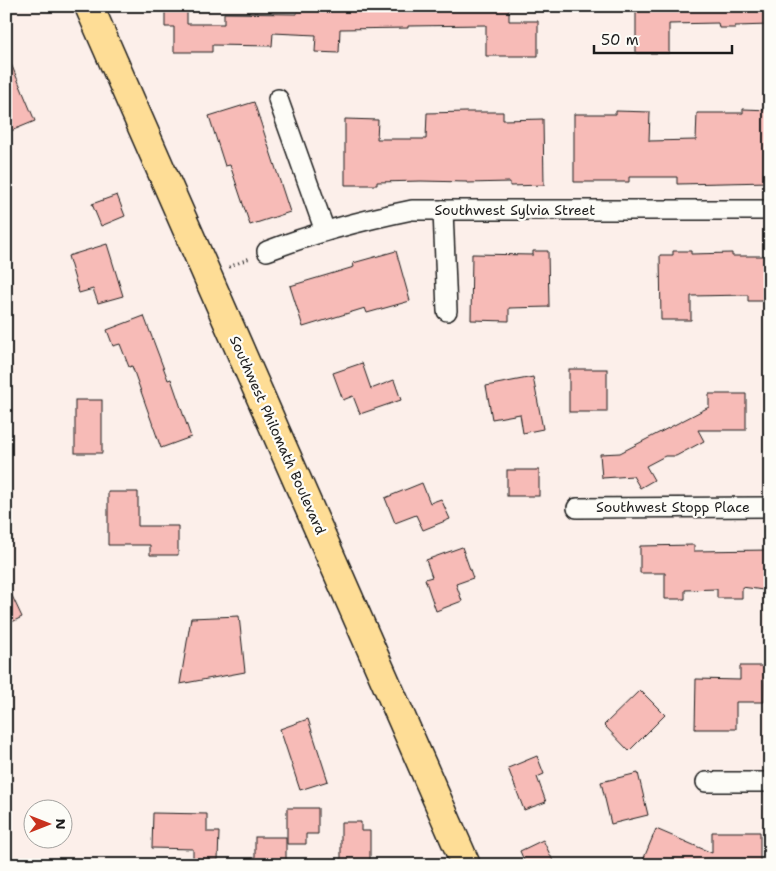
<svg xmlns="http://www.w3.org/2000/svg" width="776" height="871" viewBox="0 0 776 871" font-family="'Shantell Sans',sans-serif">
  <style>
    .building { fill: #f7bbb7; stroke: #1c1c1c }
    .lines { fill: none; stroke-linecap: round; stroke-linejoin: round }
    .minor-casing { stroke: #1c1c1c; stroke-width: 22 }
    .highway-casing { stroke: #1c1c1c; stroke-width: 31 }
    .path { stroke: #1c1c1c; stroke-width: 3; stroke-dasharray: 1 4; stroke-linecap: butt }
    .minor { stroke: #fdfcf7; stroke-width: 19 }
    .highway { stroke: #fedd96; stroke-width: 28 }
    .labels { text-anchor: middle; stroke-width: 4.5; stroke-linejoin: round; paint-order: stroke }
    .street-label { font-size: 14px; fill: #1c1c1c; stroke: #fdfcf7 }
  </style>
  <rect width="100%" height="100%" fill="#fcefea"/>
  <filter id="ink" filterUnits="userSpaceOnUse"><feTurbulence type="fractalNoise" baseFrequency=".02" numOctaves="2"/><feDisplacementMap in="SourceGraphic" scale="10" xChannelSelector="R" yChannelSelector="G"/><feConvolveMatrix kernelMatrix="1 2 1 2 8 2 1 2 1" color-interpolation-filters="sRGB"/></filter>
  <g filter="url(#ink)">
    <!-- building -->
    <g class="building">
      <polygon points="165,6 187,6 187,24 224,24 224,13 297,14 298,6 509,6 509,21 538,21 538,56 486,56 486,25 408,26 408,28 340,29 339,53 315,52 316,35 273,33 272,46 212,45 212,52 174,52 174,27 165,27"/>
      <polygon points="636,6 770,6 770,25 735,26 735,28 719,28 718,23 669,24 669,53 636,53"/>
      <polygon points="6,52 35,121 6,133"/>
      <polygon points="254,102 290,212 250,225 230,165 225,166 209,116"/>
      <polygon points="743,109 770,110 770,182 677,184 677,177 629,177 629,182 574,182 574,114 616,114 616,111 650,112 649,141 696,140 697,113 743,113"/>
      <polygon points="466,112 503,112 503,120 543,119 544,185 510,186 510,182 467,183 467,182 421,181 377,182 377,185 345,185 345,119 378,120 377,139 426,139 427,113"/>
      <polygon points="117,195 125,216 101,226 92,204"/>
      <polygon points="107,244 123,296 98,303 93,289 79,293 68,256"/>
      <polygon points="396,251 410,301 367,313 365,308 303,327 290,286 354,267 353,263"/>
      <polygon points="533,251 548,251 549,307 509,308 509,321 471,320 472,254 533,255"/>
      <polygon points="673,251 691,251 691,254 732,253 732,256 770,256 770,301 748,301 748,295 691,296 691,320 661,320 660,255 673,255"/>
      <polygon points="144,316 168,380 171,379 191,437 161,448 132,366 129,367 120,344 113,346 107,330"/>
      <polygon points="362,363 371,389 394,380 401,400 360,414 353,396 343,400 333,373"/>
      <rect x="569" y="369" width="38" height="43"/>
      <polygon points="533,377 543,429 523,433 520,414 492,419 486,386"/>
      <polygon points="709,394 746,394 746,430 698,430 704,441 676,456 665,456 646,466 654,480 640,488 633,476 602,478 600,454 620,453 709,407"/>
      <rect x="75" y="400" width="27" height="53"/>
      <rect x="507" y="470" width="32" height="26"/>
      <polygon points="422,483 430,503 441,499 450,519 423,530 416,515 395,523 385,498"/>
      <polygon points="108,492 138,492 138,526 178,526 178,555 150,555 150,545 108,545"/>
      <polygon points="694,545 694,551 770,550 770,591 742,587 742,598 717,598 717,589 685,590 685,599 665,599 665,573 640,573 640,546"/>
      <polygon points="462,547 473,578 456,584 462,601 436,611 425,579 432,577 426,560"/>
      <polygon points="6,583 22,617 6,625"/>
      <polygon points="239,616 245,672 180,684 191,618"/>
      <polygon points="740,666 765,666 764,702 736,702 736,729 695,729 696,679 740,680"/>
      <polygon points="640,690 665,715 629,751 604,725"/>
      <polygon points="308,719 328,781 300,790 280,729"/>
      <polygon points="537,756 544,774 537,777 546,802 524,810 508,768"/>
      <polygon points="638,773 648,815 611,824 601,782"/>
      <polygon points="287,808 318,808 318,834 306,834 306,844 287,844"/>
      <polygon points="153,813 207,814 207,832 219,832 218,860 193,859 193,849 152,848"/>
      <polygon points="341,822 361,822 361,831 370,831 370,860 341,860"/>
      <polygon points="656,829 712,853 712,832 760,832 760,863 745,863 745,865 641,865"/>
      <rect x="255" y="837" width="31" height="28"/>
      <polygon points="543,840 555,865 526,865 520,851"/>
    </g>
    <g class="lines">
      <defs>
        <g id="minor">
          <polyline points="278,99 325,231"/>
          <polyline points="443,210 447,311"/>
          <path d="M267,251C314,233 363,220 412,210H770"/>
          <polyline points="577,508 770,507"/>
          <polyline points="706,782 770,782"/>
        </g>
        <polyline id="highway" points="89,6 466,865"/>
      </defs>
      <!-- minor casing -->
      <use href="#minor" class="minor-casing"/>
      <!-- highway casing -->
      <use href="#highway" class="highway-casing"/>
      <!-- path -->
      <polyline class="path" points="229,267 250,258"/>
      <!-- minor -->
      <use href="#minor" class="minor"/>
      <!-- highway -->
      <use href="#highway" class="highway"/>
    </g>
  </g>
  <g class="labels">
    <!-- street labels -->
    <g class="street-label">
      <text x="515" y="215">Southwest Sylvia Street</text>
      <text transform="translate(278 435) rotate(66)" y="5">Southwest Philomath Boulevard</text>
      <text x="673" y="512">Southwest Stopp Place</text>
    </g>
  </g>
  <!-- margin -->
  <rect width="776" height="871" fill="none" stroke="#fdfcf7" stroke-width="25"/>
  <rect x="12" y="12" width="751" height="846" fill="none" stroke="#1c1c1c" stroke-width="2" filter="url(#ink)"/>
  <!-- north arrow -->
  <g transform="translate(48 824) rotate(90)"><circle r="24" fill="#fdfcf7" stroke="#a3a29f"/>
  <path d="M0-4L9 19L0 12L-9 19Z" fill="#c8321e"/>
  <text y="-8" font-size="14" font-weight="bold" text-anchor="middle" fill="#1c1c1c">N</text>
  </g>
  <!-- scale -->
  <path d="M594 45v8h138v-8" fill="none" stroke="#1c1c1c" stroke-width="2.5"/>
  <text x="601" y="45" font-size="15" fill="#1c1c1c" stroke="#fdfcf7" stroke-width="4" paint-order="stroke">50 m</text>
</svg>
